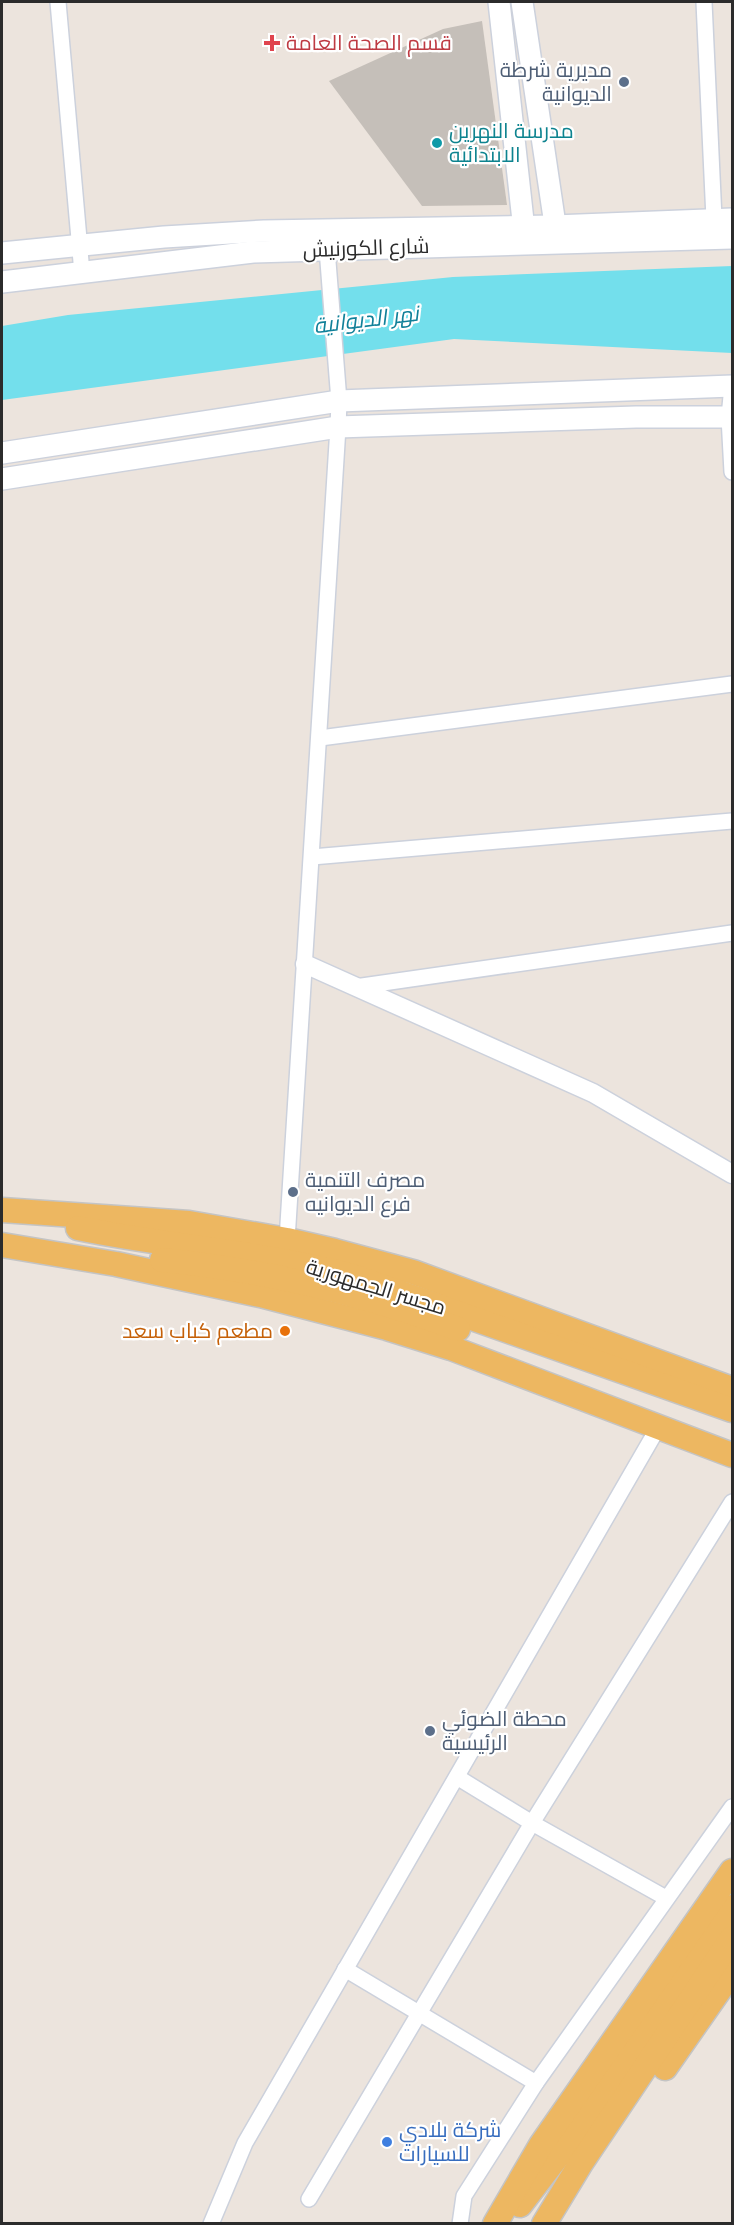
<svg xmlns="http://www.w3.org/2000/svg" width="734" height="2225" viewBox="0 0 734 2225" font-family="Figtree,Cairo,sans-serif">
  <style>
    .water { fill: #73dfec }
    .building { fill: #c5bfb9 }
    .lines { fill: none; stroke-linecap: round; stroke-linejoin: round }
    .minor-casing { stroke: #ccd1dc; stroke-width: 18 }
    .tertiary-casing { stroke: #ccd1dc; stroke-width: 21 }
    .secondary-casing { stroke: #ccd1dc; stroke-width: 24 }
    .primary-casing { stroke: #c4c4c4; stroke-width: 27 }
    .minor { stroke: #fff; stroke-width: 15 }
    .tertiary { stroke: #fff; stroke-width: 18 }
    .secondary { stroke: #fff; stroke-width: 21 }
    .primary { stroke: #edb761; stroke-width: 24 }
    .health-dot { fill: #e0444e; stroke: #fff; stroke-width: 2 }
    .service-dot { fill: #5c6f8a; stroke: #fff; stroke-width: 2 }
    .culture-dot { fill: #0f9aa8; stroke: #fff; stroke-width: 2 }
    .food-dot { fill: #e8710a; stroke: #fff; stroke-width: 2 }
    .shop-dot { fill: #3f7fe0; stroke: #fff; stroke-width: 2 }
    .labels { text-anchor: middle; stroke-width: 4.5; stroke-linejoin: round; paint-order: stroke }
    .health-label { font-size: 21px; fill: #be3a42; stroke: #fff; text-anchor: start }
    .service-label { font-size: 21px; fill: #4e5e75; stroke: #fff; text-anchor: start }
    .culture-label { font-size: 21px; fill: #0d838f; stroke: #fff; text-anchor: start }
    .street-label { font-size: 21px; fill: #2b2b2b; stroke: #fff }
    .food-label { font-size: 21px; fill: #c56008; stroke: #fff; text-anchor: end }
    .shop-label { font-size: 21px; fill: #366cbe; stroke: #fff; text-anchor: start }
    .water-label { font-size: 22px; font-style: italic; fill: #118099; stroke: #fff }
  </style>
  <rect width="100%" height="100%" fill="#ece4dd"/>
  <!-- water -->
  <polygon class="water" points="732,266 732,353 454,339 2,400 2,326 68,315 453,277"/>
  <!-- building -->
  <polygon class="building" points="482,21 507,205 422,206 329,81 443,29"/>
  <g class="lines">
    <defs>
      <g id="minor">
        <polyline points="58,2 82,273"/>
        <polyline points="704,2 714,219"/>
        <polyline points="732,386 729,417 732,472"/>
        <polyline points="320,738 732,684"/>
        <polyline points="312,857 732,821"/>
        <polyline points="355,987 732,933"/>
        <polyline points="287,1240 338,427 339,401 327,249"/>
        <polyline points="457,1777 532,1823 666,1898"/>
        <polyline points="345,1969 536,2083"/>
        <polyline points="309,2199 532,1823 732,1502"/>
        <polyline points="211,2224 245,2143 659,1426"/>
        <polyline points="460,2224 464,2196 536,2083 732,1807"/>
      </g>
      <polyline id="tertiary" points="305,964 593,1093 732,1174"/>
      <g id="secondary">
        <polyline points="499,2 525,239"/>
        <polyline points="522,2 557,238"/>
        <polyline points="2,253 164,237 264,231 554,226 732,219"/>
        <polyline points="2,282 253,252 732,238"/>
        <polyline points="2,453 339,401 732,386"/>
        <polyline points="2,479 338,427 636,417 732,417"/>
      </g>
      <g id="primary">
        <polyline points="2,1210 189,1223 287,1240 335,1251 413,1272 732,1389"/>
        <path d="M78,1228C169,1247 263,1252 353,1276L732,1410"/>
        <polyline points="2,1245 116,1264 260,1295 387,1328 451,1348 732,1455"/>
        <path d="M162,1260C262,1270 363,1293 458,1329"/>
        <polyline points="665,2068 732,1972"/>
        <polyline points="520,2205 592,2112 732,1907"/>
        <polyline points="495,2224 541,2145 732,1871"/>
        <polyline points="544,2224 581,2163 732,1938"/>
      </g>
    </defs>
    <!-- minor casing -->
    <use href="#minor" class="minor-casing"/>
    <!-- tertiary casing -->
    <use href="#tertiary" class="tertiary-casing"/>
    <!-- secondary casing -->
    <use href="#secondary" class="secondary-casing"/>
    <!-- primary casing -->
    <use href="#primary" class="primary-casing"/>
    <!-- minor -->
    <use href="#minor" class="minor"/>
    <!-- tertiary -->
    <use href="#tertiary" class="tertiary"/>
    <!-- secondary -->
    <use href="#secondary" class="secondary"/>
    <!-- primary -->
    <use href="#primary" class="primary"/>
  </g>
  <!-- markers -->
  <path class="health-dot" d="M269 34h6v6h6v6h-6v6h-6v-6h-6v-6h6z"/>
  <g class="service-dot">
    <circle cx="624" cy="82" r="6"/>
    <circle cx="293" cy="1192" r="6"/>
    <circle cx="430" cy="1731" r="6"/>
  </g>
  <circle class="culture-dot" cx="437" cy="143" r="6"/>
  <circle class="food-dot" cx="285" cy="1331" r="6"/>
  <circle class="shop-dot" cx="387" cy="2142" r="6"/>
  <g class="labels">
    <!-- health labels -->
    <g class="health-label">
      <text x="286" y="50">قسم الصحة العامة</text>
    </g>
    <!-- service labels -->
    <g class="service-label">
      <text x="612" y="77" text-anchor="end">مديرية شرطة<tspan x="612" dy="24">الديوانية</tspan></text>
      <text x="305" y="1187">مصرف التنمية<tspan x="305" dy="24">فرع الديوانيه</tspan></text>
      <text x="442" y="1726">محطة الضوئي<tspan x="442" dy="24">الرئيسية</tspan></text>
    </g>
    <!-- culture labels -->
    <g class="culture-label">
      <text x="449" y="138">مدرسة النهرين<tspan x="449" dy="24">الابتدائية</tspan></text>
    </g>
    <!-- street labels -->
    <g class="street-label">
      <text transform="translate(366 248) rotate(-2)" y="7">شارع الكورنيش</text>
      <text transform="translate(376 1287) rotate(17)" y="7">مجسر الجمهورية</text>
    </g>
    <!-- food labels -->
    <g class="food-label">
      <text x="273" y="1338">مطعم كباب سعد</text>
    </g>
    <!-- shop labels -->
    <g class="shop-label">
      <text x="399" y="2137">شركة بلادي<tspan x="399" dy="24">للسيارات</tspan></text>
    </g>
    <!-- water labels -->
    <g class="water-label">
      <text transform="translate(366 319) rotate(-7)" y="8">نهر الديوانية</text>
    </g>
  </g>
  <!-- border -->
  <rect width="734" height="2225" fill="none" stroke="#2b2b2b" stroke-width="6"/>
</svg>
